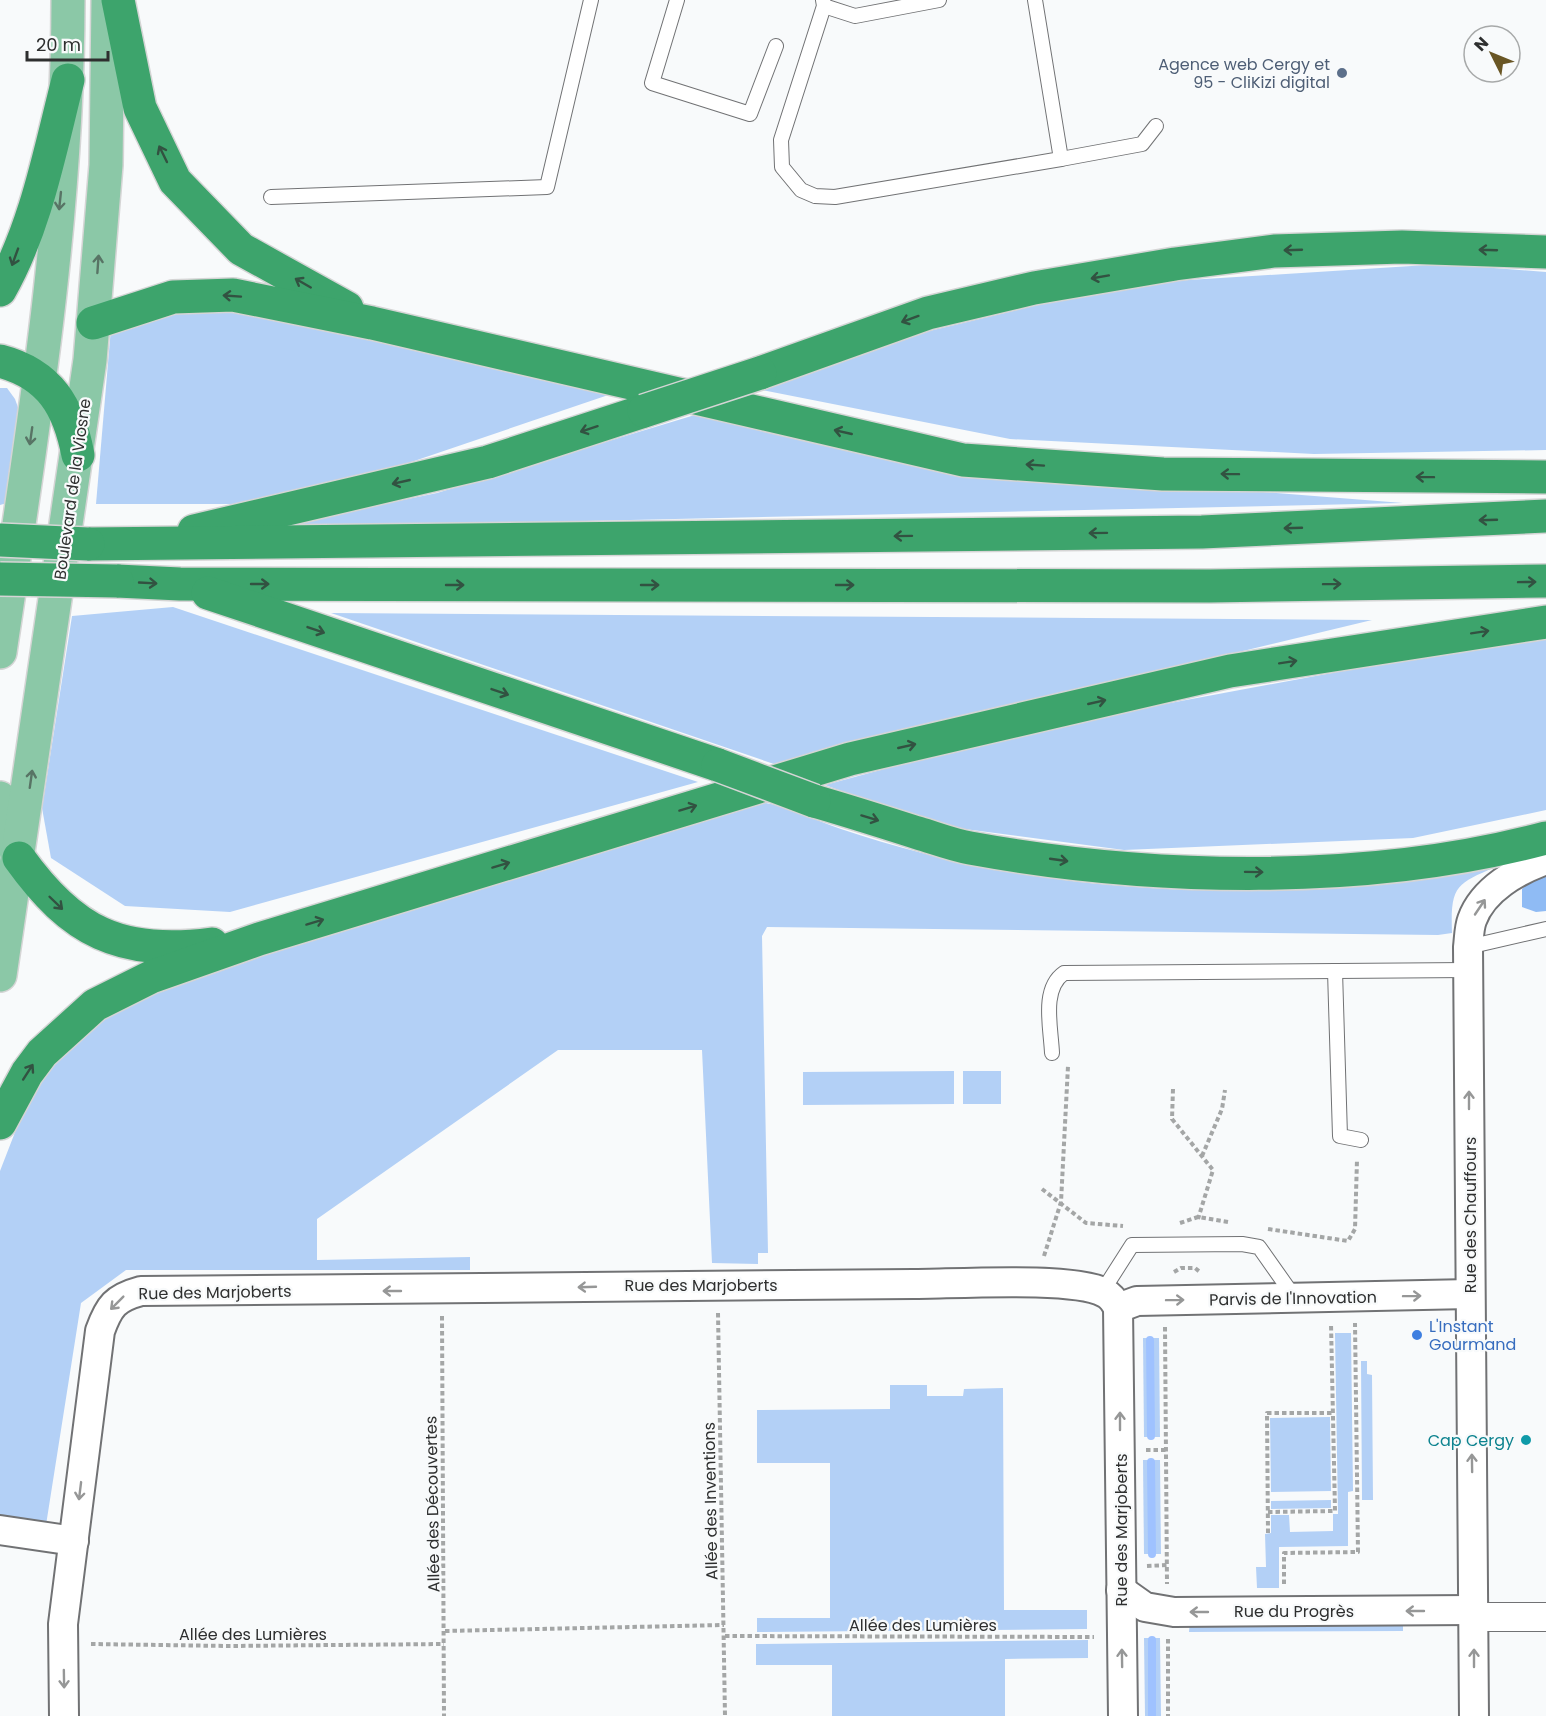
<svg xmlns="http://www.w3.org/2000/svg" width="1546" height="1716" viewBox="0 0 1546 1716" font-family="Poppins,sans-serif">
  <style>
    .green { fill: #b3d0f6 }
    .forest { fill: #8fbbf4 }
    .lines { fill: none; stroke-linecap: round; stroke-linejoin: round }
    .stream { stroke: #9fc2ff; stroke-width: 8 }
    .lane-casing { stroke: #717274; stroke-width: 16 }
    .street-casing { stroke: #717274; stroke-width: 32 }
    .primary-casing { stroke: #d5d5d5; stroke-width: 36 }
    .highway-casing { stroke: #d5d5d5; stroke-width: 36 }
    .path { stroke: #a4a6a6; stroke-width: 4; stroke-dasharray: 4.5 3; stroke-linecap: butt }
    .lane { stroke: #fff; stroke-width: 14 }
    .street { stroke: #fff; stroke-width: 28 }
    .primary { stroke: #8bc8a7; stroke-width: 33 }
    .highway { stroke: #3da46c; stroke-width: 33 }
    .highway-bridge-casing { stroke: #d5d5d5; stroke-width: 36; stroke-linecap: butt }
    .highway-bridge { stroke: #3da46c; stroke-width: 33 }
    .oneway { stroke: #325241 }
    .oneway2 { stroke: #587465 }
    .oneway3 { stroke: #969797 }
    .service-dot { fill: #5c6f8a; stroke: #f8fafb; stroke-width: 2 }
    .shop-dot { fill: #3f7fe0; stroke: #f8fafb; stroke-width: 2 }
    .culture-dot { fill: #0f9aa8; stroke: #f8fafb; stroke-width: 2 }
    .labels { text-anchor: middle; stroke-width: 4.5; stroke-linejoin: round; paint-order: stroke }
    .service-label { font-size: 16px; fill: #4e5e75; stroke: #f8fafb; text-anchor: end }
    .street-label { font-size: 16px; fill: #2e2f2f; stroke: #f8fafb }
    .shop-label { font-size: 16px; fill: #366cbe; stroke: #f8fafb; text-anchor: start }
    .culture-label { font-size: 16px; fill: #0d838f; stroke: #f8fafb; text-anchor: end }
  </style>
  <rect width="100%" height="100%" fill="#f8fafb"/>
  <!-- green -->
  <g class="green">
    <polygon points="1443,264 1546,272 1546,450 1314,454 1010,439 762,390 925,332 1125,284"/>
    <polygon points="175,308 246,308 623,390 373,475 256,504 96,504 111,328"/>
    <polygon points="0,388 7,388 15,399 20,413 7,503 0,505"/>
    <polygon points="698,414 955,468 1403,503 266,528 437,493"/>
    <polygon points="173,607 698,782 230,912 125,906 51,858 42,808 72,616"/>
    <polygon points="331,613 1372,620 774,764"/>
    <polygon points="1546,633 1546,810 1413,838 1124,850 934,825 825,785 1036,728"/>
    <path d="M760,802C788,806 814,820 841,829C894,847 950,861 1004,871C1101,888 1202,894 1299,888C1367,883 1435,872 1502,864C1458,884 1450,882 1452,933L1438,935L767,927L762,936L768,1253H758V1264L712,1263L702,1050H558L317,1219V1260L470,1257V1270H126L81,1303L46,1525L0,1517V1171L31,1091L87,1024L180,978Z"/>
    <polygon points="954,1071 954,1104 803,1105 803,1072"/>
    <rect x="963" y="1071" width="38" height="33"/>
    <polygon points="1335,1333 1351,1333 1353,1491 1348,1492 1348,1546 1279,1547 1279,1588 1257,1588 1256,1567 1266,1567 1265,1534 1271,1533 1271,1515 1289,1515 1290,1532 1333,1531 1333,1514 1338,1514"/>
    <polygon points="1143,1338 1159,1338 1160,1437 1144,1437"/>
    <polygon points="1361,1361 1367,1361 1367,1374 1372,1375 1373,1500 1362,1500"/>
    <polygon points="890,1385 927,1385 927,1396 963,1396 964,1389 1003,1388 1004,1610 1087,1610 1087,1629 757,1632 757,1618 830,1618 830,1463 757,1463 757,1410 890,1409"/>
    <polygon points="1330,1417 1331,1491 1271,1492 1270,1418"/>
    <polygon points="1143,1460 1160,1460 1161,1554 1144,1554"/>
    <polygon points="1331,1500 1331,1508 1271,1509 1271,1501"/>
    <polygon points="1403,1620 1403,1631 1189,1632 1190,1621"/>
    <polygon points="1144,1638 1160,1638 1161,1716 1145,1716"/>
    <polygon points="1088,1640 1088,1658 1005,1659 1005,1716 832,1716 832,1665 756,1665 756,1644"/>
  </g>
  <!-- forest -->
  <polygon class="forest" points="1546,873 1546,911 1536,912 1522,907 1522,889 1534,878"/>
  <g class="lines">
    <!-- stream -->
    <g class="stream">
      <polyline points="1150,1340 1151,1436"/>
      <polyline points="1151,1462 1152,1554"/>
      <polyline points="1152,1640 1152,1716"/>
    </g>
    <defs>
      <g id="lane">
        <polyline points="677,0 652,83 750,114 776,46"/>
        <polyline points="823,0 824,6 781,140 782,167 801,190 815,196 835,197 1061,159 1035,0"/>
        <polyline points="824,6 855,16 939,0"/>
        <polyline points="1061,159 1142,144 1156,126"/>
        <polyline points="271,197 547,187 591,0"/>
        <polyline points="1468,947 1546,929"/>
        <polyline points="1335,971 1340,1136 1361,1140"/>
        <path d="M1052,1053C1051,1028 1041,989 1064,973L1468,970"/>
        <polyline points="1102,1292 1132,1245 1242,1244 1259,1247 1295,1298"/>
        <polyline points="1474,1610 1546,1610"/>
        <polyline points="1474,1624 1546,1624"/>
      </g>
      <g id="street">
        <polyline points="1118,1308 1137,1301 1470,1294"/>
        <polyline points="0,1530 74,1541"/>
        <polyline points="1121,1590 1145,1607 1174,1612 1474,1610"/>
        <path d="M64,1716L63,1624L100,1331C109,1306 115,1298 141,1291C399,1291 656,1285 913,1284C953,1284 1075,1276 1105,1293C1111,1296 1115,1302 1118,1308L1123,1716"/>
        <path d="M1474,1716L1468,947C1469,939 1469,928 1472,920C1483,889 1518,870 1546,860"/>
      </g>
      <g id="primary">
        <path d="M0,652C32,436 68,219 68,0"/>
        <polyline points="0,798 16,851"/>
        <polyline points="0,975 90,360 106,165 108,0"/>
      </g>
      <g id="highway">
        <polyline points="118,0 140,108 175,181 241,249 347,308"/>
        <path d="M0,290C36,227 50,150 68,80"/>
        <polyline points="93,323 173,297 233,295 372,323 963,460 1163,474 1546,477"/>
        <path d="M0,361C50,374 69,407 78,455"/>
        <polyline points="760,373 928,313 1034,288 1175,264 1274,251 1402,247 1546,252"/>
        <polyline points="194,531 488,462 644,411"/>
        <polyline points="88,544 1202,532 1546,516"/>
        <polyline points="117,581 180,584 1210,586 1546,581"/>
        <polyline points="208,593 718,765"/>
        <path d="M814,801C849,811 883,822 918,833C935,838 953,845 970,848C1151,881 1367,886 1546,838"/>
        <path d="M19,858C72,932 120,956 212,944"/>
        <polyline points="0,1123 27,1073 42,1053 95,1005 151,977 259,939 850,759 1230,671 1546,622"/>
      </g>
    </defs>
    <!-- lane casing -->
    <use href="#lane" class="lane-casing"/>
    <!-- street casing -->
    <use href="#street" class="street-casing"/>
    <!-- primary casing -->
    <use href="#primary" class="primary-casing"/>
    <!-- highway casing -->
    <use href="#highway" class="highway-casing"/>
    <!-- path -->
    <g class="path">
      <polyline points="1173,1089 1172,1119 1213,1170 1198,1219"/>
      <polyline points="1202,1156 1222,1109 1225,1090"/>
      <polyline points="1042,1189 1086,1223 1123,1226"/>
      <polyline points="1180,1223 1198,1217 1228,1222"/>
      <polyline points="1268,1229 1348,1241 1355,1229 1357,1160"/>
      <polyline points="1044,1256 1061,1202 1068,1066"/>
      <polyline points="1174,1272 1181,1268 1195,1268 1200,1272"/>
      <polyline points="718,1313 725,1716"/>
      <polyline points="442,1316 444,1716"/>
      <polyline points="1165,1327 1167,1584"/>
      <polyline points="1146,1450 1166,1450"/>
      <polyline points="1268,1512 1335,1511 1331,1324"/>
      <polyline points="1268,1533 1267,1413 1333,1413"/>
      <polyline points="1147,1566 1167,1565"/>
      <polyline points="1284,1584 1284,1553 1358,1552 1355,1323"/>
      <polyline points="445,1631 724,1625"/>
      <polyline points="725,1636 1094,1637"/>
      <polyline points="1168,1639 1168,1716"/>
      <polyline points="91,1644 229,1646 444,1644"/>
    </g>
    <!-- lane -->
    <use href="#lane" class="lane"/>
    <!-- street -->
    <use href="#street" class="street"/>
    <!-- primary -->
    <use href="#primary" class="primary"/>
    <!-- highway -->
    <use href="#highway" class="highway"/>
    <defs>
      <g id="highway-bridge">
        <polyline points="644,411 760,373"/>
        <polyline points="0,540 88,544"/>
        <polyline points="0,579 117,581"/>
        <polyline points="718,765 814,801"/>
      </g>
    </defs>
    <!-- highway-bridge casing -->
    <use href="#highway-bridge" class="highway-bridge-casing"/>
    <!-- highway-bridge -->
    <use href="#highway-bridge" class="highway-bridge"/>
  </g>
  <!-- one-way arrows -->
  <defs><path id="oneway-shaft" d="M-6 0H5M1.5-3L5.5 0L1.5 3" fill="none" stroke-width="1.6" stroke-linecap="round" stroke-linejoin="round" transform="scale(1.5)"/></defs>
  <g class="oneway">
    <use href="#oneway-shaft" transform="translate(163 154) rotate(-116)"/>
    <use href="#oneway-shaft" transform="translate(1293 250) rotate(178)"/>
    <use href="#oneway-shaft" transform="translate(1488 250) rotate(-178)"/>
    <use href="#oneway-shaft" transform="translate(15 257) rotate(110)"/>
    <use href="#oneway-shaft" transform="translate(1100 277) rotate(170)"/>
    <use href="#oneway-shaft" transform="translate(303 283) rotate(-150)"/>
    <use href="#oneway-shaft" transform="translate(232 296) rotate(-176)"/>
    <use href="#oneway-shaft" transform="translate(910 319) rotate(160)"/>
    <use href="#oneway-shaft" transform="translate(589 429) rotate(162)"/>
    <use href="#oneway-shaft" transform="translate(843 432) rotate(-167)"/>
    <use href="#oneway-shaft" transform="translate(1035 465) rotate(-176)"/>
    <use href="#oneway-shaft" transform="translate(1230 474) rotate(-179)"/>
    <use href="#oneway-shaft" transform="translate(1425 477) rotate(-179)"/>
    <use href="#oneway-shaft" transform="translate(401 482) rotate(167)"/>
    <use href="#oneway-shaft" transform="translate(1488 520) rotate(178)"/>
    <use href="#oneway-shaft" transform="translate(1293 528) rotate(178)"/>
    <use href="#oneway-shaft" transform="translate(1098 533) rotate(179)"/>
    <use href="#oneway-shaft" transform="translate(903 536) rotate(179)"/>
    <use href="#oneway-shaft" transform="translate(1527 582) rotate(-1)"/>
    <use href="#oneway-shaft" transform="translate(148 583) rotate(3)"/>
    <use href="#oneway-shaft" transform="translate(260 584)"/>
    <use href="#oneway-shaft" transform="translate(1332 584) rotate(-1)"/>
    <use href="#oneway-shaft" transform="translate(455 585)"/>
    <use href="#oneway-shaft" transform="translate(650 585)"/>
    <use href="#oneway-shaft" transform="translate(845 585)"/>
    <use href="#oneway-shaft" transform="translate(316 630) rotate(19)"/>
    <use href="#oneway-shaft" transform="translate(1480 632) rotate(-9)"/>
    <use href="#oneway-shaft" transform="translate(1288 662) rotate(-9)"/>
    <use href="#oneway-shaft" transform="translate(500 692) rotate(19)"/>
    <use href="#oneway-shaft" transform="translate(1097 702) rotate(-13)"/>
    <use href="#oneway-shaft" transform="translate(907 746) rotate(-13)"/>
    <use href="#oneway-shaft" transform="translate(688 808) rotate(-17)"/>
    <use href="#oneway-shaft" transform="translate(870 818) rotate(17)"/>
    <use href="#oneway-shaft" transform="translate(1059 860) rotate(8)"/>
    <use href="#oneway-shaft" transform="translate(501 865) rotate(-17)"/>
    <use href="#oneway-shaft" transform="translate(1254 872) rotate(1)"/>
    <use href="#oneway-shaft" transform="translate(56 903) rotate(44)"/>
    <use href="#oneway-shaft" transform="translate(315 922) rotate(-17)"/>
    <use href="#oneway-shaft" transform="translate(28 1072) rotate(-57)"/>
  </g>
  <g class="oneway2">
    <use href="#oneway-shaft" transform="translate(60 201) rotate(96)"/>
    <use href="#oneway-shaft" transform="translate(98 264) rotate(-86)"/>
    <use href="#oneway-shaft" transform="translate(31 436) rotate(98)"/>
    <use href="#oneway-shaft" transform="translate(31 779) rotate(-82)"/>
  </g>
  <g class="oneway3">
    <use href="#oneway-shaft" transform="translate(1480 907) rotate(-56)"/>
    <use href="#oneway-shaft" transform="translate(1469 1100) rotate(-90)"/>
    <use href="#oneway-shaft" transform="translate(587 1287) rotate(178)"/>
    <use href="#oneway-shaft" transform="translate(392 1291) rotate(180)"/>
    <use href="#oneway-shaft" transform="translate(1412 1296) rotate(-1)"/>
    <use href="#oneway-shaft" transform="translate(1175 1300) rotate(-1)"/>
    <use href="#oneway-shaft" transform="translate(117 1303) rotate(135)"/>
    <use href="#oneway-shaft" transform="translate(1120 1421) rotate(-90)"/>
    <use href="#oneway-shaft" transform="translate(1472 1463) rotate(-91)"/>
    <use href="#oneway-shaft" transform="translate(80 1491) rotate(97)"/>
    <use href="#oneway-shaft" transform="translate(1415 1611) rotate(180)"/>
    <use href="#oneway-shaft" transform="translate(1199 1612) rotate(180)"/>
    <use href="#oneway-shaft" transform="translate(1122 1658) rotate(-91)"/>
    <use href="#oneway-shaft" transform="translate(1474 1658) rotate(-90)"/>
    <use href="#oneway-shaft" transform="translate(64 1679) rotate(89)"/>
  </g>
  <!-- markers -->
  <circle class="service-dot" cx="1342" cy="73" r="6"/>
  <circle class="shop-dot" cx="1417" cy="1335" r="6"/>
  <circle class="culture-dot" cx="1526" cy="1440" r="6"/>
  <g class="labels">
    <!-- service labels -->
    <g class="service-label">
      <text x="1330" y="70">Agence web Cergy et<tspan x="1330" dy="18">95 - CliKizi digital</tspan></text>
    </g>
    <!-- street labels -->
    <g class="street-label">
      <text transform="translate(72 489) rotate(-82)" y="6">Boulevard de la Viosne</text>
      <text transform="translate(1470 1215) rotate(-90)" y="6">Rue des Chauffours</text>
      <text x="701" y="1291">Rue des Marjoberts</text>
      <text transform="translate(215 1292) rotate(-1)" y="6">Rue des Marjoberts</text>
      <text transform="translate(1293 1298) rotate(-1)" y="6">Parvis de l'Innovation</text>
      <text transform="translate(710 1501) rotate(-91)" y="6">Allée des Inventions</text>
      <text transform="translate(432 1504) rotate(-91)" y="6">Allée des Découvertes</text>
      <text transform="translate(1121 1530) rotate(-90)" y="6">Rue des Marjoberts</text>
      <text x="1294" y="1617">Rue du Progrès</text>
      <text x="923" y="1631">Allée des Lumières</text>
      <text x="253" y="1640">Allée des Lumières</text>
    </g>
    <!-- shop labels -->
    <g class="shop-label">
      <text x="1429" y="1332">L'Instant<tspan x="1429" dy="18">Gourmand</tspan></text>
    </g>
    <!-- culture labels -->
    <g class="culture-label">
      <text x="1514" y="1446">Cap Cergy</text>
    </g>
  </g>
  <!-- north arrow -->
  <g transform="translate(1492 54) rotate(313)"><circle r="28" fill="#f8fafb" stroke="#a7a9a9" stroke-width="1.5"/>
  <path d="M0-4.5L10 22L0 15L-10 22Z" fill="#695624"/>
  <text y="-9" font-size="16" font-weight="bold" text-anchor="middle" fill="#2e2f2f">N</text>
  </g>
  <!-- scale -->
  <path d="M27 51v9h81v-9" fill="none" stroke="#2e2f2f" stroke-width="3"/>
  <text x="36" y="51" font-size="18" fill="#2e2f2f" stroke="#f8fafb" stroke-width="4.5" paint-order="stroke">20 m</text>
</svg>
